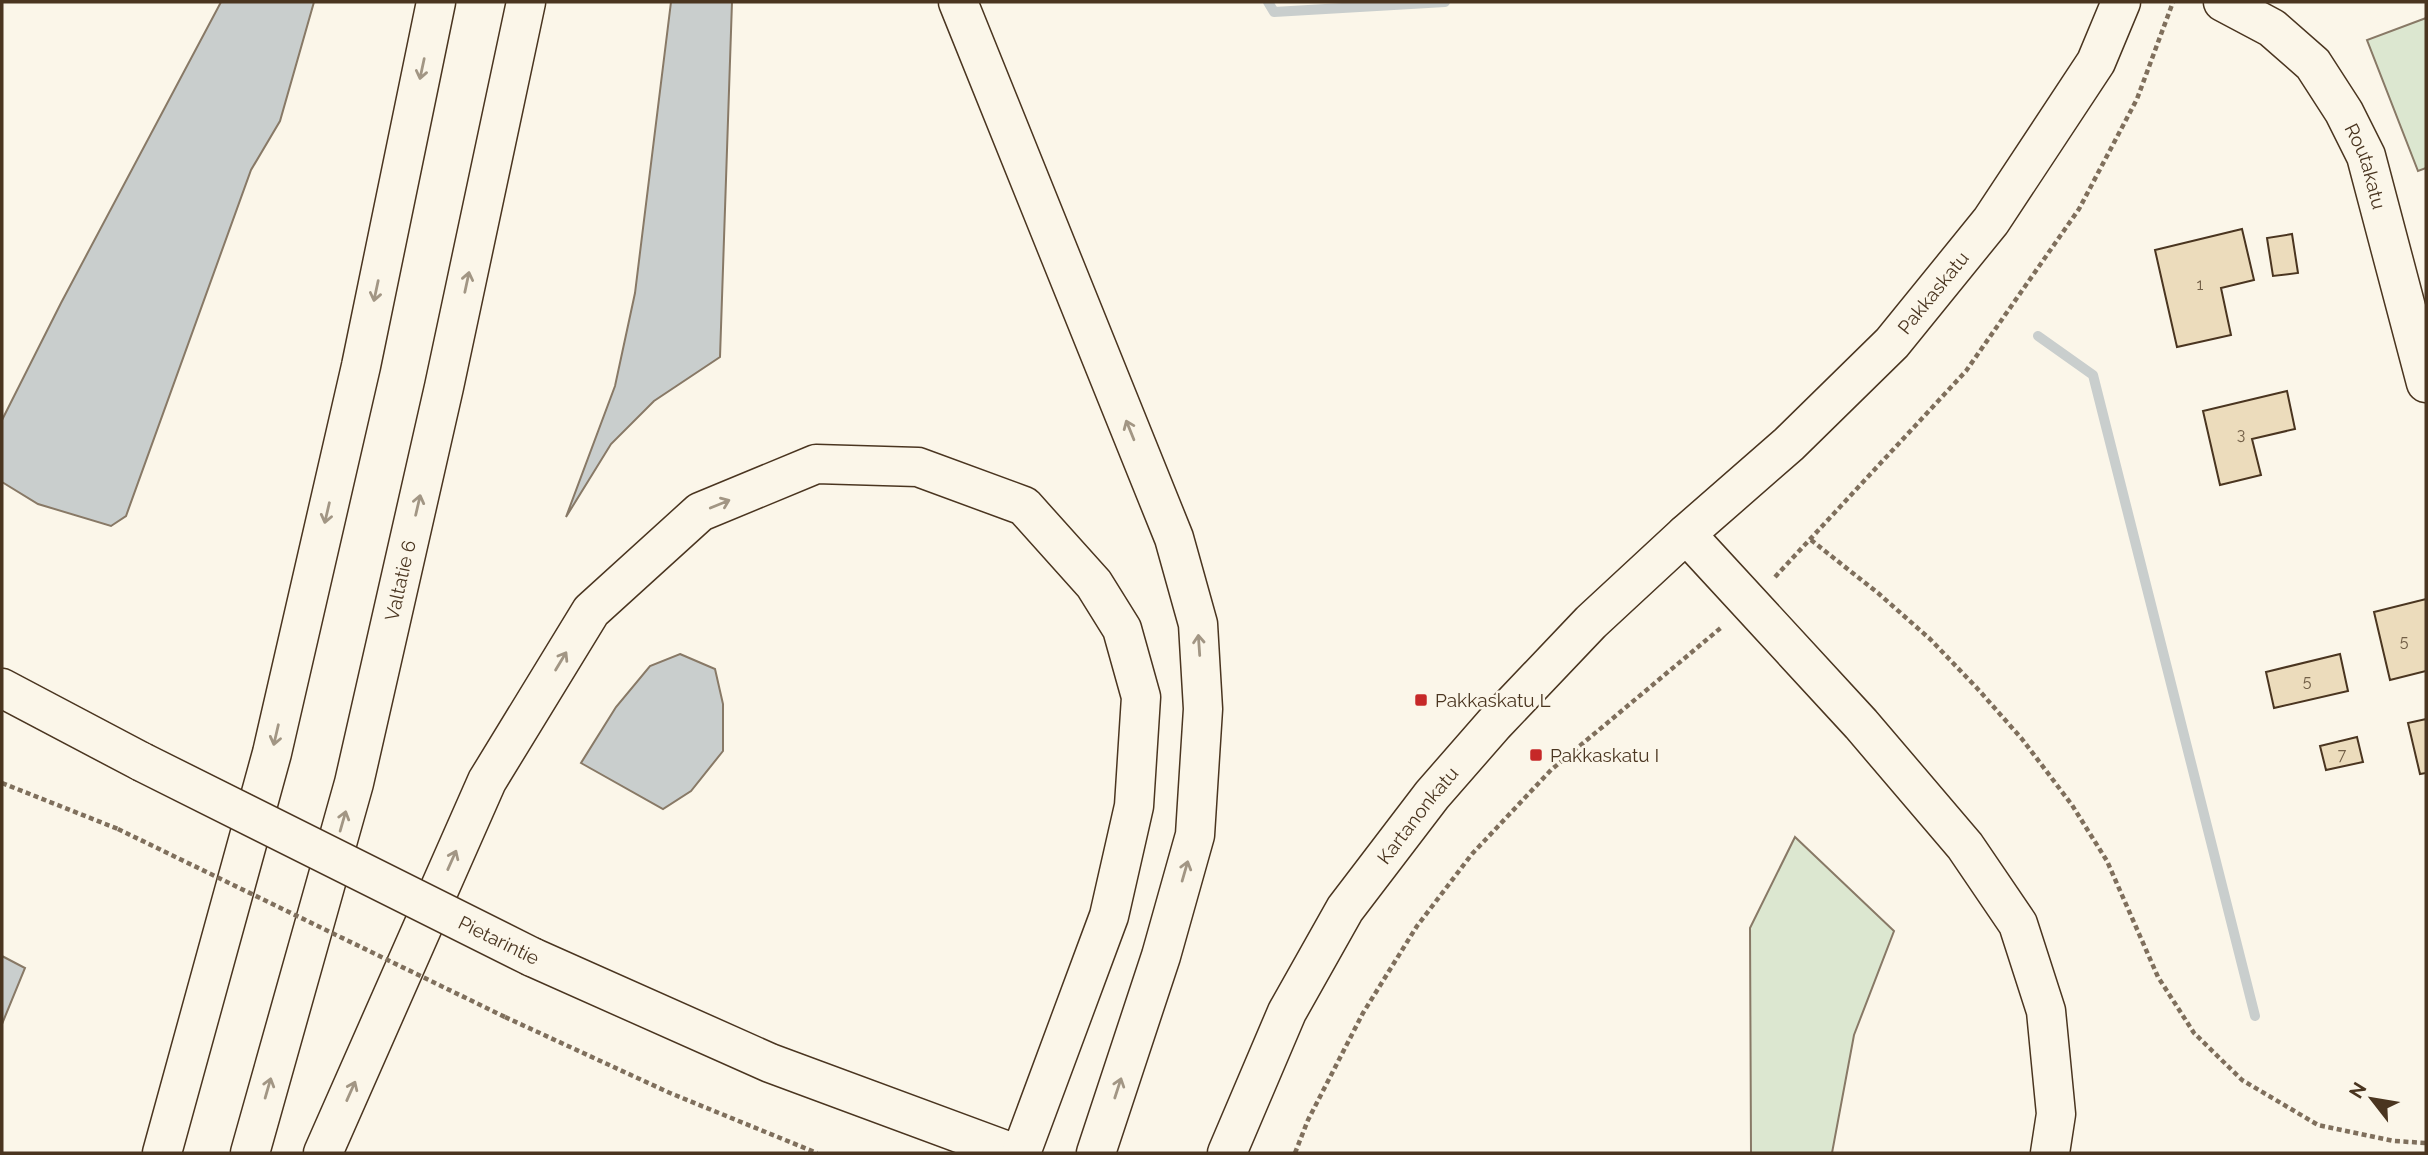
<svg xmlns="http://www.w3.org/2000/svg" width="2428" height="1155" viewBox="0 0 2428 1155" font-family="Raleway,sans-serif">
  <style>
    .green { fill: #dce7d0; stroke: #887966; stroke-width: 2 }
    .water { fill: #c9cecd; stroke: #887966; stroke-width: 2 }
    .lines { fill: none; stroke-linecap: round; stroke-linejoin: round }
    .stream { stroke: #c9cecd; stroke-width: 10 }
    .building { fill: #ecdcbc; stroke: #4a3520; stroke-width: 2 }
    .minor-casing { stroke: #4a3520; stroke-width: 41 }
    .major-casing { stroke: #4a3520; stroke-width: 41 }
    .highway-casing { stroke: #4a3520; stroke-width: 41 }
    .path { stroke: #7f6f5c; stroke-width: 4.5; stroke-dasharray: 5 3.5; stroke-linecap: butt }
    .minor { stroke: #fbf6e9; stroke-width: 38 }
    .major { stroke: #fbf6e9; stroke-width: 38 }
    .highway { stroke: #fbf6e9; stroke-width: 38 }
    .major-bridge-casing { stroke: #4a3520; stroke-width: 41; stroke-linecap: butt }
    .path-bridge { stroke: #7f6f5c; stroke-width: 4.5; stroke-dasharray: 5 3.5; stroke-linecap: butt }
    .major-bridge { stroke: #fbf6e9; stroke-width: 38 }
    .oneway { stroke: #a29684 }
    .poi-dot { fill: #c62828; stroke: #fbf6e9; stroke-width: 2.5 }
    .labels { text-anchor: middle; stroke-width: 5; stroke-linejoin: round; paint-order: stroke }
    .number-label { font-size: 16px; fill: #725f47 }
    .street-label { font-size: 19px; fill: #4a3520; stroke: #fbf6e9 }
    .poi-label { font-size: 19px; fill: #4a3520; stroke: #fbf6e9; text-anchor: start }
  </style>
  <rect width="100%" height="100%" fill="#fbf6e9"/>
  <!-- green -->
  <g class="green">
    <polygon points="2426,18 2426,168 2418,171 2367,40"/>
    <polygon points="1795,837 1894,931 1854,1035 1832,1153 1751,1153 1750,928"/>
  </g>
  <!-- water -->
  <g class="water">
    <polygon points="221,2 314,2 280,121 251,170 126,516 111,526 38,504 2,482 2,420 61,303"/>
    <polygon points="671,2 732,2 720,357 654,401 611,444 566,517 615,386 635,293"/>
    <polygon points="680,654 715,669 723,704 723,751 691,791 663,809 581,763 616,707 650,666"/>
    <polygon points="2,956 25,968 2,1024"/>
  </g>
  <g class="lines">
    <!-- stream -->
    <g class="stream">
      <polyline points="1268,2 1274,12 1445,2"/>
      <polyline points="2038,336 2093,375 2255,1016"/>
    </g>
  </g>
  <!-- building -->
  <g class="building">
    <polygon points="2242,229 2254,280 2221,288 2231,335 2177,347 2155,250"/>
    <polygon points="2292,234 2298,273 2273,276 2267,238"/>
    <polygon points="2287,391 2295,429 2252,439 2261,475 2220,485 2203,411"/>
    <polygon points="2426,599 2426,671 2390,680 2374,612"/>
    <polygon points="2340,654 2348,691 2274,708 2266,672"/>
    <polygon points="2426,719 2426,773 2420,774 2408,723"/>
    <polygon points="2357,737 2363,762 2326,770 2320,746"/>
  </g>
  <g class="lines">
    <defs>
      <g id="minor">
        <path id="s1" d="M2223,2L2272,28L2313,64L2344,112L2366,156L2426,383"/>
        <path id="s2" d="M1686,534L1789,444L1892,343L1991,221L2096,62L2121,2"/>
      </g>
      <g id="major">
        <polyline points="2,688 142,762"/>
        <polyline points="532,957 770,1063 1013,1153"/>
        <path id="s3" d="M1227,1153L1287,1012L1345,909L1432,795L1494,724L1591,622L1686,534L1861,724L1965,846L2018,924L2046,1011L2056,1114L2050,1153"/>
      </g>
      <g id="highway">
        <polyline points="958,2 1174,538 1198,624 1203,709 1195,835 1161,956 1096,1153"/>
        <polyline points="162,1153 272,753 361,366 436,2"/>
        <path id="s4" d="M250,1153L354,783L444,387L526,2"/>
        <polyline points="323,1153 487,781 591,611 700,512 816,464 918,467 1024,506 1094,584 1122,629 1141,697 1134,806 1109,916 1021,1153"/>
      </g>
    </defs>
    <!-- minor casing -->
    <use href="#minor" class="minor-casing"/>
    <!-- major casing -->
    <use href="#major" class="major-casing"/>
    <!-- highway casing -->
    <use href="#highway" class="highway-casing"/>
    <!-- path -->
    <g class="path">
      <polyline points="1811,540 1878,593 1930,639 1976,687 2022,739 2072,805 2107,861 2158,977 2194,1033 2242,1080 2318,1125 2394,1141 2426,1143"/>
      <polyline points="1775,577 1966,371 2079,209 2137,99 2173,2"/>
      <polyline points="2,783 118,829"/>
      <polyline points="505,1017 670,1093 817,1153"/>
      <polyline points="1295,1153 1308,1120 1363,1013 1417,926 1472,854 1551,770 1723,626"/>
    </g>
    <!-- minor -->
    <use href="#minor" class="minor"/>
    <!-- major -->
    <use href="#major" class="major"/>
    <!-- highway -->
    <use href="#highway" class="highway"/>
    <defs>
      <polyline id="major-bridge" points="142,762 532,957"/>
    </defs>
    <!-- major-bridge casing -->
    <use href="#major-bridge" class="major-bridge-casing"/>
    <!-- path-bridge -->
    <polyline class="path-bridge" points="118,829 505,1017"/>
    <!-- major-bridge -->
    <use href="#major-bridge" class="major-bridge"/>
  </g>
  <!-- one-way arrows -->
  <defs><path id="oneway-shaft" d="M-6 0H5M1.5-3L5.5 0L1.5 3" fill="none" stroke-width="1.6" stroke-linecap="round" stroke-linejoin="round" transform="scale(1.75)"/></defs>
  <g class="oneway">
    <use href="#oneway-shaft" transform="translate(422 69) rotate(102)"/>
    <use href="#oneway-shaft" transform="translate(467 282) rotate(-78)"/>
    <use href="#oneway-shaft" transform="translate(376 291) rotate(102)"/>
    <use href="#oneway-shaft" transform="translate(1130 430) rotate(-112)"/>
    <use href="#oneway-shaft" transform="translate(720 504) rotate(-22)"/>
    <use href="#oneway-shaft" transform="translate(418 505) rotate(-77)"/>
    <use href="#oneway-shaft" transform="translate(327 513) rotate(103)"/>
    <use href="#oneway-shaft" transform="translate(1199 645) rotate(-94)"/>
    <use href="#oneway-shaft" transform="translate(561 661) rotate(-59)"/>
    <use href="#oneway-shaft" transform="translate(276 735) rotate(103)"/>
    <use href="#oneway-shaft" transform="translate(343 821) rotate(-74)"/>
    <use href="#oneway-shaft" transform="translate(452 860) rotate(-66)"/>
    <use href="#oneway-shaft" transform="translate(1185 871) rotate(-74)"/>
    <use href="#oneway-shaft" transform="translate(268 1088) rotate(-74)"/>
    <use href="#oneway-shaft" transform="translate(1118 1088) rotate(-72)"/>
    <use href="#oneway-shaft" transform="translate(351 1091) rotate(-66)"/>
  </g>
  <!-- markers -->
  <g class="poi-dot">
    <rect x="1414" y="693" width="14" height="14" rx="3.5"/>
    <rect x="1529" y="748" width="14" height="14" rx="3.5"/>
  </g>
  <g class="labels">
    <!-- number labels -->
    <g class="number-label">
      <text x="2200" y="290">1</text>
      <text x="2241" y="440">3</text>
      <text x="2404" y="647">5</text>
      <text x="2307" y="687">5</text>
      <text x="2342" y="760">7</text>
    </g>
    <!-- street labels -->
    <g class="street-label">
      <text dy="7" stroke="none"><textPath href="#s1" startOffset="226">Routakatu</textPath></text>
      <text dy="7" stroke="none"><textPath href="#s2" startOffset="346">Pakkaskatu</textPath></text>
      <text dy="7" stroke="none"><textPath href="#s4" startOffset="592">Valtatie 6</textPath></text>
      <text dy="7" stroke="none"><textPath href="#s3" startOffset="390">Kartanonkatu</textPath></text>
      <text transform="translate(499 940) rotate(26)" y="7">Pietarintie</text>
    </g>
    <!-- poi labels -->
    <g class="poi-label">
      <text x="1435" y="707">Pakkaskatu L</text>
      <text x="1550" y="762">Pakkaskatu I</text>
    </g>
  </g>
  <!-- border -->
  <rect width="2428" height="1155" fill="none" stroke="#4a3520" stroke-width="7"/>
  <!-- north arrow -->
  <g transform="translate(2372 1099) rotate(301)" stroke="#fbf6e9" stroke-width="5" paint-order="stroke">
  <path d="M0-5L12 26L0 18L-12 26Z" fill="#4a3520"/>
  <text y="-10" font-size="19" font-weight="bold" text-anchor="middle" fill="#4a3520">N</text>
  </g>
</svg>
